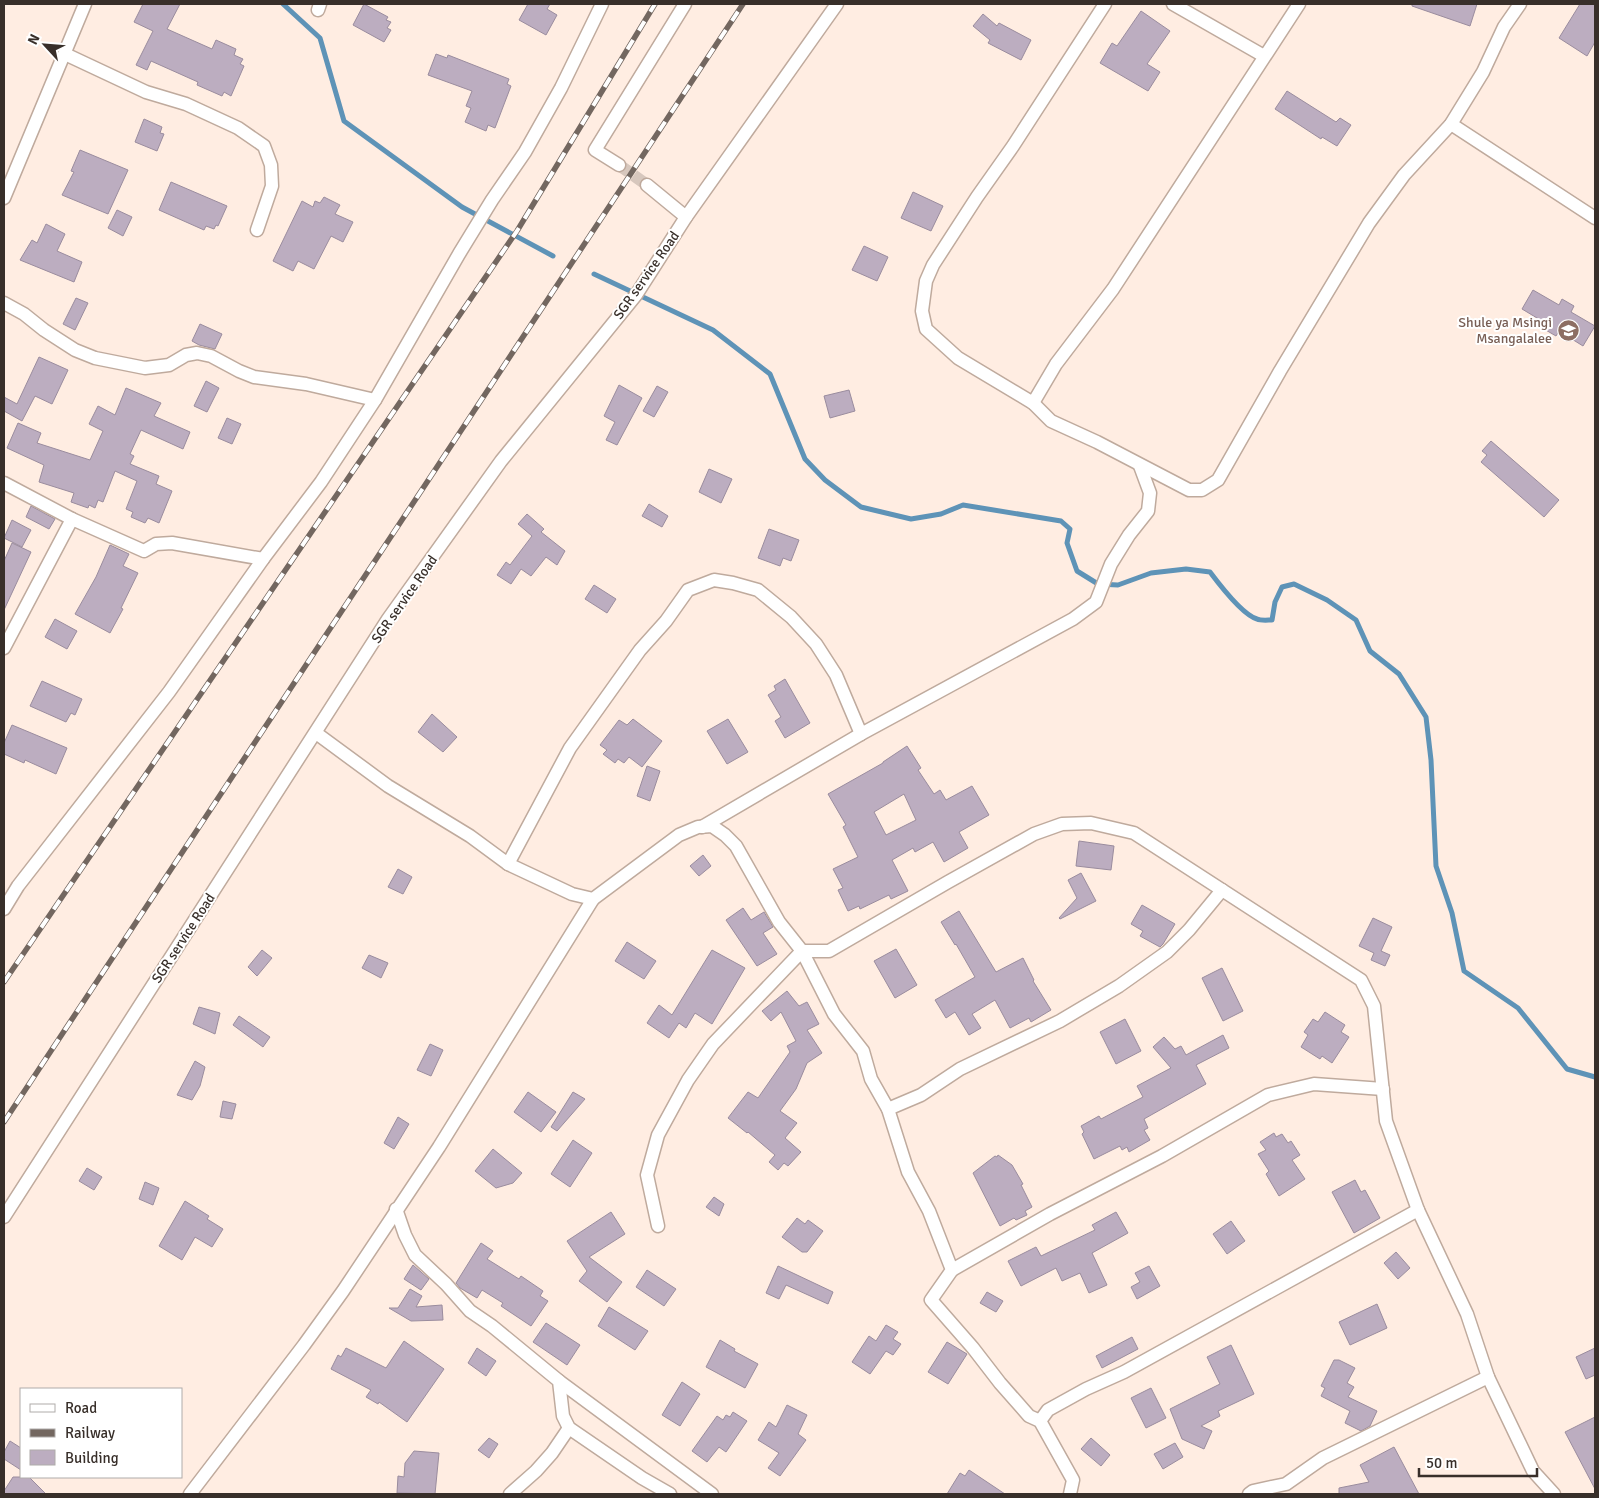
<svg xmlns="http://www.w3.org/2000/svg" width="1599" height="1498" viewBox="0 0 1599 1498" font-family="Signika,sans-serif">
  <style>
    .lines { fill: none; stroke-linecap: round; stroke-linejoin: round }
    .stream { stroke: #5e93b7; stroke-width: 5 }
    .building { fill: #bcadc0; stroke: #9a8c9e; fill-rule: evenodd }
    .street-tunnel { stroke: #d7c7bd; stroke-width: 12; stroke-dasharray: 12 6; stroke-linecap: butt }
    .street-casing { stroke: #bfaa9d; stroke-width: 15 }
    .street { stroke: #fff; stroke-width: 12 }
    .rail-casing { stroke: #736760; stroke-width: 5.5 }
    .rail { stroke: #fff; stroke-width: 4; stroke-dasharray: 11; stroke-linecap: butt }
    .labels { text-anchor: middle; stroke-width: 4; stroke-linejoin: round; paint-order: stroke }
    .street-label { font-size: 14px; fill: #382f2a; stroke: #fff }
    .education-label { font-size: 14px; fill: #785e54; stroke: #fff; text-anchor: end }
  </style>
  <rect width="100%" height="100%" fill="#ffede2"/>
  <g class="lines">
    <!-- stream -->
    <g class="stream">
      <polyline points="283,4 320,38 344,121 462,207 553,256"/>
      <path d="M594,274L713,330L770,374L805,459L825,480L861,507L911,519L941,514L963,505L1061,521L1070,529L1067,543L1077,571L1098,584L1118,585L1151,573L1186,569L1210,572C1219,584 1243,615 1257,619C1261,621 1268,620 1272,620L1275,602L1282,587L1294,584L1327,600L1356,620L1370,651L1399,674L1426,717L1431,760L1436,866L1452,913L1464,971L1518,1008L1567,1069L1595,1077"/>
    </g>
  </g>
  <!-- building -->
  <g class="building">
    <polygon points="143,4 180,4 167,29 212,49 216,40 236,49 234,55 243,59 240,64 244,66 231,96 224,92 222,96 197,85 198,82 151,61 147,70 136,65 153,31 134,22"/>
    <polygon points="364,4 388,17 386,20 391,22 387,28 391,30 384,42 353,25"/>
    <polygon points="528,4 550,4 547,9 557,15 546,35 519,20"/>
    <polygon points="1412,4 1477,4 1470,26 1412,6"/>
    <polygon points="1580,4 1595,4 1595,42 1587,56 1559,38"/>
    <polygon points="1141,11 1170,31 1147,64 1160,72 1148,91 1100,63 1112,43 1117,46"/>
    <polygon points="983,14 997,26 999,23 1031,40 1021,60 988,43 990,40 973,26"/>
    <polygon points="436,54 447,58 448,55 509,79 507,84 511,86 495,128 488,125 486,131 465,122 471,108 466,106 472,91 428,75"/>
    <polygon points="1287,91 1336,122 1340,118 1351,125 1337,146 1322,137 1321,139 1275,109"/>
    <polygon points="144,119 162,127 160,133 164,134 157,151 135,142"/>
    <polygon points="80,150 128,170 108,214 62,195 74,172 71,171"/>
    <polygon points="171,182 227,206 218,226 216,225 214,229 206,226 204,230 159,210"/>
    <polygon points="913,192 943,206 931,231 901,218"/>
    <polygon points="324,197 340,205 335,214 353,222 343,242 331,236 314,269 298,261 293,271 273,261 302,201 313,207 315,201 320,203"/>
    <polygon points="117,210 132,217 123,236 108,228"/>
    <polygon points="46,224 65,234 57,251 82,262 74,282 20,260 32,240 37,243"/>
    <polygon points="864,246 888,257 877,281 852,270"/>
    <polygon points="1533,290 1559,305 1562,299 1574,306 1571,312 1595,326 1583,346 1559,331 1556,336 1544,329 1547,324 1522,309"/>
    <polygon points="76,298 88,303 75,330 63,324"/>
    <polygon points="200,324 222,334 215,349 199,345 192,341"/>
    <polygon points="39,357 68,370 52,404 35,396 22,421 4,411 4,397 17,404"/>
    <polygon points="206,381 219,388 207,412 194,406"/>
    <polygon points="619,385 642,398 617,445 606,440 615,422 604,416"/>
    <polygon points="657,386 668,392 654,417 643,411"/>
    <polygon points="126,388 161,403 154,416 190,432 183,449 141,430 130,454 134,456 130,464 159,476 156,484 172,491 159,523 148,518 145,523 131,517 133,512 126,509 137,481 115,471 103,502 98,500 95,508 89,505 88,508 71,502 74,493 39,482 44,465 7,448 18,423 41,433 37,443 90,460 103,431 89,424 98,406 115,415"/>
    <polygon points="849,390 855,411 830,418 824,396"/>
    <polygon points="227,418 241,424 232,444 218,438"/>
    <polygon points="1491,441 1559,500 1544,517 1481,462 1487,455 1482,451"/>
    <polygon points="709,469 732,479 721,503 699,492"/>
    <polygon points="649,504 668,516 662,527 642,516"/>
    <polygon points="31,506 55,519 49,529 26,517"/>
    <polygon points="527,514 544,529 541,532 565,551 557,565 546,557 531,576 521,569 511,584 497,575 506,562 510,565 532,536 518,524"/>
    <polygon points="12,520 31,530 22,547 4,538"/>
    <polygon points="769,529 799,540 791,561 783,558 780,566 758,558"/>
    <polygon points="12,543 31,552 4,610 4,561"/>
    <polygon points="110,545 129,554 123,566 138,573 121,608 123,609 110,633 75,614 96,577"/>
    <polygon points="594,585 616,599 607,613 585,599"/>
    <polygon points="55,619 77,631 67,649 45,637"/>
    <polygon points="785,679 810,723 785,738 775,721 781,717 768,695 776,690 774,686"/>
    <polygon points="42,681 82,699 75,715 71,713 66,722 30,706"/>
    <polygon points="432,714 457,737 443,752 418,732"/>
    <polygon points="633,719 662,741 642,767 629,757 624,763 618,759 615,763 603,754 607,750 600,745 619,720 627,725"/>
    <polygon points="728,719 748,752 727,764 707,731"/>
    <polygon points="12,725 67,748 56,774 25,760 24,763 4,754 4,743"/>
    <path d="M907,746L921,768L918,770L934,794L940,790L946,800L972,786L989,815L959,832L968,848L944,862L933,842L915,852L913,848L892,860L908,891L891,899L889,895L860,909L859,906L848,911L838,890L843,888L833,869L858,857L843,827L846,825L828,794L883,763V762ZM904,794L916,820L886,835L874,812Z"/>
    <polygon points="647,766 660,771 650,801 637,796"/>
    <polygon points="1079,841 1114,846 1111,870 1076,866"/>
    <polygon points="703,855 711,866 699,876 690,866"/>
    <polygon points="398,869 412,877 403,894 388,887"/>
    <polygon points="1081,873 1096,901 1060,919 1059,918 1077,898 1068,880"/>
    <polygon points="1142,905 1175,924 1163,944 1160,947 1140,936 1143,931 1131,924"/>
    <polygon points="743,908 751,920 764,912 773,927 763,933 777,954 757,966 726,920"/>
    <polygon points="959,911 996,972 1023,958 1034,980 1033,981 1051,1010 1031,1022 1029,1018 1010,1028 995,1000 972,1014 981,1028 969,1035 955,1012 946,1018 935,1000 975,977 956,944 955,945 941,922"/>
    <polygon points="1373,918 1392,927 1381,951 1390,955 1385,966 1371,960 1374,953 1359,946"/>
    <polygon points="627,942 656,961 644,979 615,961"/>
    <polygon points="896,949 917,985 895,998 874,961"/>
    <polygon points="262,950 272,958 257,976 248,967"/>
    <polygon points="712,950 745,968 712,1024 695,1013 686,1028 679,1023 669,1038 647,1023 659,1005 672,1015"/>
    <polygon points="369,955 388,963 381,978 362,968"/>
    <polygon points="1222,968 1243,1011 1223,1021 1202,978"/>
    <polygon points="787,991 799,1006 807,1002 819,1024 807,1030 822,1053 807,1063 796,1089 780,1111 797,1123 785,1138 801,1152 788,1166 784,1163 778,1170 769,1162 775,1155 748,1132 747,1133 728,1118 748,1092 758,1098 790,1052 787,1046 796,1041 781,1012 771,1021 762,1011"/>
    <polygon points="199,1007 220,1013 215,1034 193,1024"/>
    <polygon points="1325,1012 1345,1025 1341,1032 1349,1037 1332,1063 1322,1056 1320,1059 1301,1047 1308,1035 1304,1032 1313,1019 1318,1022"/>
    <polygon points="239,1016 270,1037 263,1047 233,1025"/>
    <polygon points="1125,1019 1141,1051 1116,1064 1100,1032"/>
    <polygon points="1223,1035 1229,1048 1196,1065 1206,1084 1144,1119 1148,1128 1144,1130 1150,1140 1129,1152 1127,1147 1122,1150 1120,1146 1094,1159 1082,1134 1084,1132 1081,1126 1099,1116 1101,1119 1143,1097 1137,1086 1171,1068 1153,1047 1164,1037 1175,1049 1181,1046 1186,1055"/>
    <polygon points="430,1044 443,1050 431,1076 417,1070"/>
    <polygon points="195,1061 205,1067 200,1086 192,1100 177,1095"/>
    <polygon points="528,1092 556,1112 541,1132 514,1112"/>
    <polygon points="573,1092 585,1099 557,1131 551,1127"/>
    <polygon points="223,1101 236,1104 232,1119 220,1117"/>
    <polygon points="398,1117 409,1124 394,1149 384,1143"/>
    <polygon points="1274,1133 1276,1137 1282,1134 1288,1143 1291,1141 1300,1155 1292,1160 1305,1179 1279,1196 1266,1174 1269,1171 1258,1154 1266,1150 1260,1142"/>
    <polygon points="573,1140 592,1153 570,1187 551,1174"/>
    <polygon points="493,1149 522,1173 513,1183 496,1188 475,1171"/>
    <polygon points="998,1155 1012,1165 1023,1184 1021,1185 1032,1207 1025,1211 1027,1215 1016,1220 1014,1218 1000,1226 973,1173 995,1156 997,1157"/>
    <polygon points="87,1168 102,1177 94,1190 79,1181"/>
    <polygon points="1355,1180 1361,1192 1365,1190 1380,1218 1354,1233 1332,1192"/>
    <polygon points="145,1182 159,1188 153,1205 139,1199"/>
    <polygon points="714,1197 724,1204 719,1216 706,1207"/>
    <polygon points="185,1201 209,1216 207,1219 223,1229 212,1247 195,1237 182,1260 159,1246"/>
    <polygon points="611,1212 625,1234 589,1257 622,1282 607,1302 579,1281 587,1271 567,1241"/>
    <polygon points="1116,1212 1128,1233 1092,1253 1107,1285 1089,1293 1080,1273 1062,1281 1056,1268 1021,1286 1008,1261 1036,1247 1041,1256 1095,1230 1092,1225"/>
    <polygon points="797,1218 805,1224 808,1220 823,1231 807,1252 802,1252 782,1237"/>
    <polygon points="1231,1221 1245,1241 1227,1254 1213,1234"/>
    <polygon points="481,1243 493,1251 487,1259 519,1279 521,1276 543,1291 540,1296 548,1301 531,1326 501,1306 503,1303 482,1290 477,1298 460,1288 456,1283"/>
    <polygon points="1396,1252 1410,1268 1398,1279 1384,1263"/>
    <polygon points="413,1265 429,1279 421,1290 404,1279"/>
    <polygon points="778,1266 833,1292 828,1304 786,1285 779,1299 766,1293"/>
    <polygon points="1149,1266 1160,1286 1137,1299 1131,1287 1140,1282 1135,1273"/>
    <polygon points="647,1270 676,1289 664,1306 636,1287"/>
    <polygon points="410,1289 422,1296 416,1307 442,1305 443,1320 411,1321 389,1308 398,1308"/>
    <polygon points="987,1292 1003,1301 996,1312 980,1303"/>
    <polygon points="1377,1304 1387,1328 1350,1345 1339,1322"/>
    <polygon points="609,1307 648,1331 635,1350 598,1326"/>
    <polygon points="546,1323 580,1345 567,1365 533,1342"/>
    <polygon points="886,1325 898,1332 893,1339 901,1344 893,1355 886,1351 870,1374 852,1362 869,1336 876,1341"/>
    <polygon points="1132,1337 1138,1349 1102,1368 1096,1356"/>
    <polygon points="720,1340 735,1349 734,1351 758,1364 745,1388 706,1367"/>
    <polygon points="404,1341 444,1369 407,1422 379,1402 378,1404 366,1397 371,1390 331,1369 338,1355 341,1357 346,1348 386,1368"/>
    <polygon points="947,1342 967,1354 948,1384 928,1372"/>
    <polygon points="1231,1345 1254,1394 1218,1411 1220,1416 1201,1426 1212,1431 1204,1449 1182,1439 1170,1409 1220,1384 1207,1357"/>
    <polygon points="477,1348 496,1361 486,1376 468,1363"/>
    <polygon points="1595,1348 1595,1375 1586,1379 1576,1357"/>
    <polygon points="1334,1360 1339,1360 1355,1368 1347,1383 1354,1387 1348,1397 1377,1411 1370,1426 1361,1431 1345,1423 1350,1411 1321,1396 1325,1388 1321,1386"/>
    <polygon points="682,1382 700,1394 680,1426 662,1415"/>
    <polygon points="1151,1388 1166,1418 1146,1428 1131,1398"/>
    <polygon points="787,1405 807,1415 798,1434 806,1440 780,1476 768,1468 779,1453 758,1440 769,1422 776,1427"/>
    <polygon points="733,1412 747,1421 726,1452 719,1447 707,1462 692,1451 717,1416 723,1420 726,1415 730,1417"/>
    <polygon points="1595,1417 1595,1489 1565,1432"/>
    <polygon points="489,1438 498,1444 489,1458 478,1450"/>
    <polygon points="1091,1438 1110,1455 1101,1466 1081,1449"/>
    <polygon points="10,1441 21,1448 21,1470 4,1459 4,1452"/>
    <polygon points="1175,1443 1183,1457 1163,1469 1154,1454"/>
    <polygon points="1394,1447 1419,1494 1339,1494 1339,1488 1369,1482 1360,1465"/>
    <polygon points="414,1451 439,1453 435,1494 397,1493 398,1476 404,1477 405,1463"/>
    <polygon points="969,1470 1005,1494 947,1494 960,1473 965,1476"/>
    <polygon points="13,1477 29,1477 46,1494 4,1494 4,1491"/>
  </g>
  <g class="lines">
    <!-- street-tunnel -->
    <polyline class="street-tunnel" points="619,165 647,185"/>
    <defs>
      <g id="street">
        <polyline points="1105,4 1013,146 977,197 933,265 926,281 922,311 926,329 958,358 1033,403 1051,421 1097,442 1189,490 1202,490 1218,480 1280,371 1369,223 1404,175 1451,124 1483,72 1504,27 1520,4"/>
        <polyline points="1173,4 1264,56"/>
        <polyline points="318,10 320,4"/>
        <polyline points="65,54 146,92 186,104 238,128 264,146 271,165 272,186 257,230"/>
        <polyline points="1451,124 1595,218"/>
        <polyline points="619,165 595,150 685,4"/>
        <polyline points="647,185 686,217"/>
        <polyline points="4,198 85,4"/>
        <polyline points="4,303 24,314 44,330 75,350 95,358 145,368 169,365 186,355 197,353 211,356 239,371 254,377 306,384 375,400"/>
        <polyline points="1033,403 1056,364 1113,289 1299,4"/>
        <polyline points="4,483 72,519 144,551 156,544 172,543 263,559"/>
        <polyline points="4,648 72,519"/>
        <polyline points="316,733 388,786 470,836 508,864 572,894 593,899 679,835 698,827 712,826 725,835 736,846 779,922 802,951 829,951 948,882 1034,834 1062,824 1091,823 1134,833 1361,980 1374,1006 1386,1121 1418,1210 1467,1314 1488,1377 1533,1471 1554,1494"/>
        <polyline points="702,827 861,734 1073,619 1096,602 1111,564 1129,535 1148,511 1150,493 1140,466"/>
        <polyline points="508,864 570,748 640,650 666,621 688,590 714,580 733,583 758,590 791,617 816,644 836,675 861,734"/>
        <polyline points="4,909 18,886 169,692 263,559 321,482 375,400 459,254 492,200 525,152 561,88 602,4"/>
        <polyline points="888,1109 921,1095 960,1069 1060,1021 1119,986 1167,952 1189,930 1222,890"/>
        <polyline points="396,1209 405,1235 415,1255 446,1284 470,1311 492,1326 559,1381 563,1416 569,1428 642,1478 670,1494"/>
        <polyline points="4,1217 388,619 501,461 636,295 686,217 837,4"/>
        <polyline points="658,1226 647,1175 658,1135 688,1080 713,1044 802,951 834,1014 863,1051 871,1079 888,1109 908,1172 929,1211 952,1270 931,1300 973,1348 1000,1383 1029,1416 1040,1421 1073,1480 1070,1494"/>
        <polyline points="952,1270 1050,1214 1162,1156 1268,1095 1314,1084 1383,1089"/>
        <polyline points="559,1381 712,1494"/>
        <polyline points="1040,1421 1048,1410 1086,1389 1124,1372 1418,1210"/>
        <polyline points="190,1494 304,1345 343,1291 439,1147 593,899"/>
        <polyline points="510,1494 536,1471 552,1453 569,1428"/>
        <polyline points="1249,1494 1253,1491 1286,1484 1323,1458 1488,1377"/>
      </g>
    </defs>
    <!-- street casing -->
    <use href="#street" class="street-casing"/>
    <!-- street -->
    <use href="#street" class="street"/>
    <defs>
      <g id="rail">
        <polyline points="4,982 517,231 655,4"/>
        <polyline points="4,1122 743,4"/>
      </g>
    </defs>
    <!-- rail casing -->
    <use href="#rail" class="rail-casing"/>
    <!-- rail -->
    <use href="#rail" class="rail"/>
  </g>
  <!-- icons -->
  <defs>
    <symbol id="school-disc" viewBox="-11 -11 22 22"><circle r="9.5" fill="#8d6e63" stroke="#fff"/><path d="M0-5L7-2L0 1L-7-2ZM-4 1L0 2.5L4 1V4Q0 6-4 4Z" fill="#fff"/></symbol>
  </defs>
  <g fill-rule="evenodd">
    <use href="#school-disc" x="1556" y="318" width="25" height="25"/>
  </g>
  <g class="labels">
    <!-- street labels -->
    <g class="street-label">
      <text transform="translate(646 275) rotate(-55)" y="5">SGR service Road</text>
      <text transform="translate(404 599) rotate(-55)" y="5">SGR service Road</text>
      <text transform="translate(183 938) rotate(-57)" y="5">SGR service Road</text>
    </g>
    <!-- education labels -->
    <g class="education-label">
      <text x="1552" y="327">Shule ya Msingi<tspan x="1552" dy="16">Msangalalee</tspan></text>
    </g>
  </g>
  <!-- border -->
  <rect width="1599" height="1498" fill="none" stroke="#382f2a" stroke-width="10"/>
  <!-- legend -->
  <rect x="20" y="1388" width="162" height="90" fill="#ffffff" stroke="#afacaa"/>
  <rect x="30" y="1404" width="25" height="8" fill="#ffffff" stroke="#afacaa"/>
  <text x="65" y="1413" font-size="15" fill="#382f2a">Road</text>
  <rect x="30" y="1429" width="25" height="8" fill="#736760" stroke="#afacaa"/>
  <text x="65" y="1438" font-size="15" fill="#382f2a">Railway</text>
  <rect x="30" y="1450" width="25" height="15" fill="#bcadc0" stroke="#afacaa"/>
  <text x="65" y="1463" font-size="15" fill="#382f2a">Building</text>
  <!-- north arrow -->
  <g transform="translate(45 45) rotate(296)" stroke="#ffffff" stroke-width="4" paint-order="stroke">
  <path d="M0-4L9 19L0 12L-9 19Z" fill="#382f2a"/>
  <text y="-8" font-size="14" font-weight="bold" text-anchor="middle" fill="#382f2a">N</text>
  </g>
  <!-- scale -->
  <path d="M1419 1468v8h118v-8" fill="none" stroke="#382f2a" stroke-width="2.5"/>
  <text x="1426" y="1468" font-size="15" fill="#382f2a" stroke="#ffffff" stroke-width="4" paint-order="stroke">50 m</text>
</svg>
